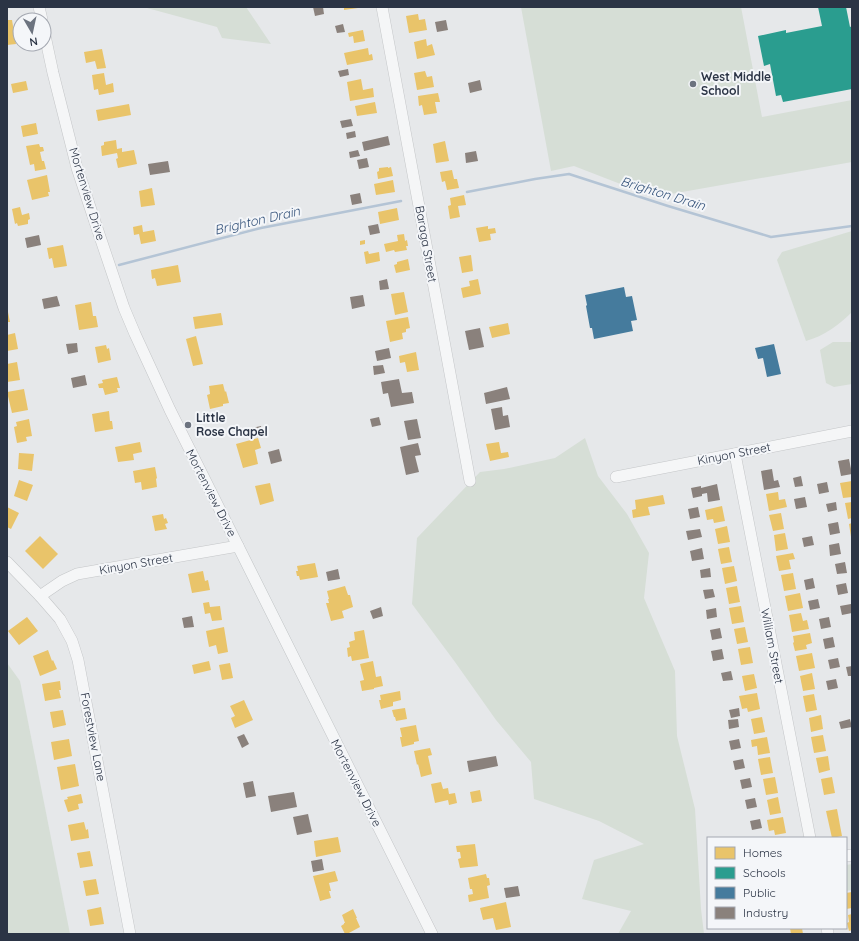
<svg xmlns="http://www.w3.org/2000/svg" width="859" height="941" viewBox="0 0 859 941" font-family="Quicksand,sans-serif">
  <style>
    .green { fill: #d6ded6 }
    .homes { fill: #e9c46a }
    .schools { fill: #2a9d8f }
    .public { fill: #457b9d }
    .industry { fill: #8a817c }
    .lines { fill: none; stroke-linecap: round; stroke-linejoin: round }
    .stream { stroke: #b4c4d5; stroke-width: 2.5 }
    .minor-casing { stroke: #c4c6c8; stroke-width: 12 }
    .minor { stroke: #f5f6f7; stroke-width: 11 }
    .poi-dot { fill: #6c737f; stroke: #f4f6f9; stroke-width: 1.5 }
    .labels { text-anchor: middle; stroke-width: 4; stroke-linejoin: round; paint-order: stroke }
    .poi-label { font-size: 12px; font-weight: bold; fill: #2b3445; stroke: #f4f6f9; text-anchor: start }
    .street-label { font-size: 12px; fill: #2b3445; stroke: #f4f6f9 }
    .water-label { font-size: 13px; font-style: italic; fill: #34527a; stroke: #f4f6f9 }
  </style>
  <rect width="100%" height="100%" fill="#e6e8ea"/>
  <!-- green -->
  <g class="green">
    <polygon points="147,7 246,7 271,44 222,38 217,27 147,8"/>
    <polygon points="521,7 741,7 762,117 852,100 852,162 654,197 574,166 551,171"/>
    <path d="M852,231V312C839,325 824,336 806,341L777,260L782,252Z"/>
    <polygon points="833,342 852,342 852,384 834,387 826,383 820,350"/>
    <polygon points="585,438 598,476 627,514 649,553 644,598 675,671 677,736 695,809 701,909 704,934 618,934 631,911 582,899 594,860 644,844 599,821 534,799 531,762 496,720 455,662 412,604 417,538 480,472 504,469 555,458"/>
    <polygon points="7,663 20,681 70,934 7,934"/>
    <polygon points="852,864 852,890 846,891 846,865"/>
  </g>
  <!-- homes -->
  <g class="homes">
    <polygon points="344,7 358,7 358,8 344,10"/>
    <polygon points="418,14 419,20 425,19 427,30 409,33 406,16"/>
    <polygon points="7,20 12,20 16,44 7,45"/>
    <polygon points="363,30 365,41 354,43 353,36 349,37 348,33"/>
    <polygon points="426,39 427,46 432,44 435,55 417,59 414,42"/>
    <polygon points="368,48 369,55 372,54 373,60 347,65 344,53"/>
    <polygon points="102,49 106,68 97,69 95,61 86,63 84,52"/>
    <polygon points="425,71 427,77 432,76 434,87 417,90 414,73"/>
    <polygon points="104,73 106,85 113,83 114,92 99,95 98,89 94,90 92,75"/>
    <polygon points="361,79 363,90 373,88 374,97 350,101 347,82"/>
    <polygon points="26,81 28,90 13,93 11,84"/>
    <polygon points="438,93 440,102 435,102 437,113 424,115 422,105 419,106 418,96"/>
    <polygon points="375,102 377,113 357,116 355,106"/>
    <polygon points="129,104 131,115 98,121 96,110"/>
    <polygon points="36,123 38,134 23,137 21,126"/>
    <polygon points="116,140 117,149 122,148 122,152 134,150 137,164 118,168 116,159 118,158 117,153 102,156 101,146 104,145 104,142"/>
    <polygon points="445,141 449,161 436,163 433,144"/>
    <polygon points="39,144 40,147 43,147 44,151 40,152 42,161 44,161 46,169 35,171 34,164 30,165 26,146"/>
    <polygon points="388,167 388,168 391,167 393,176 378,179 377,172 379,171 379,168"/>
    <polygon points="452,170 454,179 457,179 459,188 447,190 445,181 442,182 440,172"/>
    <polygon points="47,175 50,192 48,192 49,196 32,200 27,180"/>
    <polygon points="393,180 395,192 376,195 374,184"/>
    <polygon points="152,188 155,205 141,207 139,191"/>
    <polygon points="464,195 466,205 458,206 460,217 450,219 448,206 451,205 450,198"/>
    <polygon points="20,207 22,215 29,213 30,219 28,220 28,224 18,226 17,223 15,224 12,209"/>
    <polygon points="397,208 399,220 380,224 378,212"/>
    <polygon points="142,225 143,232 154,230 156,241 141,244 139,234 134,235 133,227"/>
    <polygon points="488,226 488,229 495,228 496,233 490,234 491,240 479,242 476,228"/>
    <polygon points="404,234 405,241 407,240 408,246 406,246 407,250 395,252 394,250 386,252 384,244 398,241 397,235"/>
    <polygon points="365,240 365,244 360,245 360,241"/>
    <polygon points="63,245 67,266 54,268 52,258 49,259 47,248"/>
    <polygon points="368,251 369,254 379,252 380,261 366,264 364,252"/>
    <polygon points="471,255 473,271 462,273 459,257"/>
    <polygon points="408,259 410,270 396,273 394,265 397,264 397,262"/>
    <polygon points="178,265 181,282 157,286 155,278 152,279 151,270"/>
    <polygon points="478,279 481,294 463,298 461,288 470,286 469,281"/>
    <polygon points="404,292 408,312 395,315 391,294"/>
    <polygon points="91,302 93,316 96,316 98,327 79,330 75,305"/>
    <polygon points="7,312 8,312 10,322 7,322"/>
    <polygon points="221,313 223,325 195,329 193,317"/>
    <polygon points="408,317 410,328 406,329 406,332 402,333 403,339 390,342 386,321"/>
    <polygon points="508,323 510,334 492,338 489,327"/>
    <polygon points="15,333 18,349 7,351 7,335"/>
    <polygon points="196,336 203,364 193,366 186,339"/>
    <polygon points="106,345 107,349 109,348 111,360 98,363 95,347"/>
    <polygon points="416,352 419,370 407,372 405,362 400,363 399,356"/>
    <polygon points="17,362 20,380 7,382 7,364"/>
    <polygon points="117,377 120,388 117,388 118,392 105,395 103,388 99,388 98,384 103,383 102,380"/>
    <polygon points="223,384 225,392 226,391 229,403 223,404 223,406 210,409 207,395 210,394 209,386"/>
    <polygon points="24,389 28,410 12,413 7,392"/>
    <polygon points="109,411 110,421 112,421 113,429 95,432 92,414"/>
    <polygon points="29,419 32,436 26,437 27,441 17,443 14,427 17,426 16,422"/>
    <polygon points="258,438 261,448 255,450 258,464 243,468 236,444"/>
    <polygon points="140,442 142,452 133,454 134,460 118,462 115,447"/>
    <polygon points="499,442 501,453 508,452 509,457 490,461 486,444"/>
    <polygon points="19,453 34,454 32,471 18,469"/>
    <polygon points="155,467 157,478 156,479 157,487 142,490 141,482 135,483 133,471"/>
    <polygon points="19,480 33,485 27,501 14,496"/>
    <polygon points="852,481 852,497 843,498 840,483"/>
    <polygon points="270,483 274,501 260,505 255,486"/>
    <polygon points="778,492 779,500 785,499 787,507 769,511 766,494"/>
    <polygon points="663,495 665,504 648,507 650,515 633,518 632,510 636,509 635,500"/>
    <polygon points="852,502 852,518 848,519 845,503"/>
    <polygon points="722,506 725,521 714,523 713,519 707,520 705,510"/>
    <polygon points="7,507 19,513 11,529 7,527"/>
    <polygon points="781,513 784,529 773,531 769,515"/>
    <polygon points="163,514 164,519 166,518 168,523 165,524 167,529 155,531 152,516"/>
    <polygon points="852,523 852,537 851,537 849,524"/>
    <polygon points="727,526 730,542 718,544 715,529"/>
    <polygon points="785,533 788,549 776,551 774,535"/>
    <polygon points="40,536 58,554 43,569 25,551"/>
    <polygon points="729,547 732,562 721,564 718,549"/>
    <polygon points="793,553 795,559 789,560 791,569 779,571 776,556"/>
    <polygon points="315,563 318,577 300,580 299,576 297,576 296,571 298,571 297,566"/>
    <polygon points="734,566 737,581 725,584 722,568"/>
    <polygon points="203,571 205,581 208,580 210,590 192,593 188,574"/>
    <polygon points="793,573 796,589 784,591 781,575"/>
    <polygon points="345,586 348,595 350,595 353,607 342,611 344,618 331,621 326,603 329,603 328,599 329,599 327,591"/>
    <polygon points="737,586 740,602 729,604 726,588"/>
    <polygon points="800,593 803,608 788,611 785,596"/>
    <polygon points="209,602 210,607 220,606 222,620 212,621 210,613 205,614 203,603"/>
    <polygon points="741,606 744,622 732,624 729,608"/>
    <polygon points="801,613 803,621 807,620 809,629 792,632 789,615"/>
    <polygon points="27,617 38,631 19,645 8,631"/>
    <polygon points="224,627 228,652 218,654 216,645 209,647 206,631"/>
    <polygon points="745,627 748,642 737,644 734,629"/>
    <polygon points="364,630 369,658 352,661 351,656 348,657 347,648 350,647 349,642 355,640 354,632"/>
    <polygon points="810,633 812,643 806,645 807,649 795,651 793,643 794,642 793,636"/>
    <polygon points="750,647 753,663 741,665 738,649"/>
    <polygon points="48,650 52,661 53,660 57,669 40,676 33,656"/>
    <polygon points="812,653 815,668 799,671 796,656"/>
    <polygon points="209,661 211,670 194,674 192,665"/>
    <polygon points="373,661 376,677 381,676 383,686 374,688 374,689 362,691 360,681 364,680 360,664"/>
    <polygon points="230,663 233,678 222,680 219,665"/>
    <polygon points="812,673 815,689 803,691 800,676"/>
    <polygon points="754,674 757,688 745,691 742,676"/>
    <polygon points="60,681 61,690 59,690 61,698 45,701 42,684"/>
    <polygon points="400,691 401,700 393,702 393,706 381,709 379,700 381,700 380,695"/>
    <polygon points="757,693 760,709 748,712 747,708 742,709 739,696"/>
    <polygon points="814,694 817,710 806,712 803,696"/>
    <polygon points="244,700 253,720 235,728 231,718 235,716 230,706"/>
    <polygon points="405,708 407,719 396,721 395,717 394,717 392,710"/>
    <polygon points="63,710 66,725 53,728 50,712"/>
    <polygon points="821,715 823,729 811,732 809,718"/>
    <polygon points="762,717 765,732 754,734 751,719"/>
    <polygon points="416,725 419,741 414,742 414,744 402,747 400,737 402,737 400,728"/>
    <polygon points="823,735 826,751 814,753 811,737"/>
    <polygon points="767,737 770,753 758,755 757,746 752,747 751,740"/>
    <polygon points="69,739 72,756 54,760 51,742"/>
    <polygon points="430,748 432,755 428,756 432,774 421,777 418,764 417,765 414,751"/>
    <polygon points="828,756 830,770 819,773 816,758"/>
    <polygon points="770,757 773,773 761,775 758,759"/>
    <polygon points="75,764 79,786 61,790 57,767"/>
    <polygon points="775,777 778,793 766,795 763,779"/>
    <polygon points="832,777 835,793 824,795 821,779"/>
    <polygon points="441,782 443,789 448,788 449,794 455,793 457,803 449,805 448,800 435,803 431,784"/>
    <polygon points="480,790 482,801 472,803 470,792"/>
    <polygon points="81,794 83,803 78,804 79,809 68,812 64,800 68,799 67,797"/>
    <polygon points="778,797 781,813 770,815 767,800"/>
    <polygon points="837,809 842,836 832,838 826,811"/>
    <polygon points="783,817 786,833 775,835 774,830 769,831 767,820"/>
    <polygon points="84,822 86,830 88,829 89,838 71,841 68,825"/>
    <polygon points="338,837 341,852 316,857 314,841"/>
    <polygon points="475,844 478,866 460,868 458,859 461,858 460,852 457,852 456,846"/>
    <polygon points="90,851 93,866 80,868 77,853"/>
    <polygon points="335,871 338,881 329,883 331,891 329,891 331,898 320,901 313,876"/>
    <polygon points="486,874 487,878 489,878 490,885 487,886 489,898 469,902 468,895 473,894 472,889 470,889 468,878"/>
    <polygon points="96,879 99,894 86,896 83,881"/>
    <polygon points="852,892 852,908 846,909 846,893"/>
    <polygon points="506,902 511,927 496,930 493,918 483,920 480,908"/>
    <polygon points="101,907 104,924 90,926 87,910"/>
    <polygon points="353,909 357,918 356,918 360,927 347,934 345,934 341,926 344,924 344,923 345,923 342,915"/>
    <polygon points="852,914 852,930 849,931 847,923 849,922 848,915"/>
    <polygon points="790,928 802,928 803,934 791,934"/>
  </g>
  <!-- schools -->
  <polygon class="schools" points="818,7 846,7 850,27 852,26 852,78 851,78 852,89 783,102 781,95 776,96 770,64 764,66 758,36 786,30 786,33 822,26"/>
  <!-- public -->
  <g class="public">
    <polygon points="624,287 626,297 632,296 637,320 631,321 633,331 594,339 592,328 590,328 586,306 587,305 585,295"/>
    <polygon points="774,344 781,374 767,377 763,358 758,359 755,348"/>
  </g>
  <!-- industry -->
  <g class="industry">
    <polygon points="313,7 323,7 324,14 315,16"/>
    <polygon points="446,20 448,30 437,32 435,22"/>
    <polygon points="343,24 345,32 337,33 335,26"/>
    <polygon points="348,69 349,75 340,77 338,71"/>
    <polygon points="480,80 482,90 470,93 468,83"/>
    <polygon points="351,119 353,126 342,128 340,121"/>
    <polygon points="355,131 356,137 347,139 346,133"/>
    <polygon points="388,136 390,145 364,151 362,142"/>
    <polygon points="358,150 360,156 350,158 349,152"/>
    <polygon points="476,151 478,161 466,163 465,153"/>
    <polygon points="367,158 369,167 359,169 357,160"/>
    <polygon points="168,161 170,172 150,175 148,164"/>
    <polygon points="360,193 362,203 352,205 350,195"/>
    <polygon points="378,224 380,233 370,235 368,226"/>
    <polygon points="39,235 41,245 27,248 25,238"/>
    <polygon points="387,279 389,289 380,290 379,281"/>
    <polygon points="363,295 365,306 352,309 350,297"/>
    <polygon points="57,296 60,306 44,309 42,299"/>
    <polygon points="480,328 484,347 469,350 465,331"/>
    <polygon points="77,343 78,352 68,354 66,344"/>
    <polygon points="389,348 391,358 377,361 375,351"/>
    <polygon points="383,365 385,373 374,375 373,366"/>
    <polygon points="85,375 87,385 73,388 71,378"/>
    <polygon points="399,379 402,393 412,392 414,403 391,407 388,393 383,394 381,382"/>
    <polygon points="507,387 510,399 486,404 484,393"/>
    <polygon points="502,407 503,416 508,415 510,427 495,430 491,409"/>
    <polygon points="379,417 381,425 372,427 370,419"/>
    <polygon points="417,419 421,438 408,440 404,421"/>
    <polygon points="261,426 263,436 253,438 251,428"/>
    <polygon points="418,443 421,455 415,456 419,472 406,475 400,447"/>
    <polygon points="279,449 282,461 271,464 268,452"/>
    <polygon points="849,459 852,474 841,476 838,461"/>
    <polygon points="772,469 774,481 778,480 780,487 764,490 761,471"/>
    <polygon points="801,476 803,486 795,487 793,478"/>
    <polygon points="827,482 829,492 819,494 817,484"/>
    <polygon points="717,484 720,500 708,502 707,493 702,494 702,496 693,498 691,488 701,486 701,488"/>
    <polygon points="805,497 807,507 796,509 794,499"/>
    <polygon points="836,502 837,510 828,512 826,504"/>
    <polygon points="698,507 700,517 690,519 688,509"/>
    <polygon points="838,522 840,533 830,535 828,524"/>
    <polygon points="700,529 702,537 688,540 686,531"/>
    <polygon points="812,536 814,545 804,547 802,538"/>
    <polygon points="839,543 841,554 830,556 829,545"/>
    <polygon points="702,548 704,559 692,561 690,551"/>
    <polygon points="845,562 847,573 837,574 835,564"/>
    <polygon points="710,568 711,577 701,578 700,570"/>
    <polygon points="338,569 340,579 328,581 326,572"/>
    <polygon points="813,578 815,588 806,590 804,580"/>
    <polygon points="846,583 848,593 838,595 836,585"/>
    <polygon points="713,589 715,597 705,599 703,590"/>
    <polygon points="818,599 820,608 810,610 808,601"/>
    <polygon points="851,604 852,613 842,615 840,606"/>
    <polygon points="381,607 383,616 373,619 370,611"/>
    <polygon points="716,608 717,617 707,619 706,610"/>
    <polygon points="192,616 194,627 184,628 182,618"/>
    <polygon points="829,617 831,627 821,629 819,619"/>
    <polygon points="720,628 722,638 712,640 710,630"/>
    <polygon points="833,637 835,647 825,649 823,639"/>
    <polygon points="722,649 724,659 713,661 711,651"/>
    <polygon points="838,658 840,667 830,669 828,660"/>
    <polygon points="852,666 852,676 848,676 846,667"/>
    <polygon points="731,671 733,680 723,681 721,673"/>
    <polygon points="836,679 838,688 828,690 826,681"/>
    <polygon points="739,708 740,716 731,718 729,710"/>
    <polygon points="738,719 739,727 729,729 728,720"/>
    <polygon points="850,719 852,727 841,729 839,722"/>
    <polygon points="244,734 249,744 242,748 237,737"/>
    <polygon points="739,739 741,748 731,750 729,741"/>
    <polygon points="496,756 498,766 469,772 467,761"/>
    <polygon points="743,759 745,768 735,770 733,761"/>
    <polygon points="750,778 752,787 742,789 740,780"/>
    <polygon points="253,781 256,796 246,798 243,783"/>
    <polygon points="294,792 297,807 271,812 268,796"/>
    <polygon points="755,798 757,807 747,809 745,800"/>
    <polygon points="308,814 312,832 297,835 293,817"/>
    <polygon points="760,819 762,828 752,830 750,821"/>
    <polygon points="322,859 324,870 313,872 311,861"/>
    <polygon points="518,886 520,896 506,898 504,888"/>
  </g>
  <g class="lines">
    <!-- stream -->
    <g class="stream">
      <polyline points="467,192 535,179 569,174 668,206 771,237 852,226"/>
      <polyline points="119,265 261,228 401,201"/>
    </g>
    <defs>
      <g id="minor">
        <polyline points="39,7 42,20"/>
        <polyline points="382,7 470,481"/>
        <polyline points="44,31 53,73 77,168 95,222 124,308 135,334 170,410 432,934"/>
        <polyline points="735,454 810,838"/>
        <polyline points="616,477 852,431"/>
        <polyline points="7,562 40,596 60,619 72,641 78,660 130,934"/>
        <polyline points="40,596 62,581 77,574 238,546"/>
        <polyline points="846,856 852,855"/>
        <polyline points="827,928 828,934"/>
      </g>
    </defs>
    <!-- minor casing -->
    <use href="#minor" class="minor-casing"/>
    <!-- minor -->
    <use href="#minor" class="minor"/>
  </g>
  <!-- markers -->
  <g class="poi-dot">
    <circle cx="693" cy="84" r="4"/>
    <circle cx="188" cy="425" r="4"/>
  </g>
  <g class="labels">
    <!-- poi labels -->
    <g class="poi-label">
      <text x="701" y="81">West Middle<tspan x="701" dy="14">School</tspan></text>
      <text x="196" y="422">Little<tspan x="196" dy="14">Rose Chapel</tspan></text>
    </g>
    <!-- street labels -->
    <g class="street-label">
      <text transform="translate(87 194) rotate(73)" y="4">Mortenview Drive</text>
      <text transform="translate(426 244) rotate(80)" y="4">Baraga Street</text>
      <text transform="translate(734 454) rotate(-11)" y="4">Kinyon Street</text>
      <text transform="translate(211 493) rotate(63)" y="4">Mortenview Drive</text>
      <text transform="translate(136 564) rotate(-10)" y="4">Kinyon Street</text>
      <text transform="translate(772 646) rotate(79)" y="4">William Street</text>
      <text transform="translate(93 737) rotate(79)" y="4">Forestview Lane</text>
      <text transform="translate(356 783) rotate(63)" y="4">Mortenview Drive</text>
    </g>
    <!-- water labels -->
    <g class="water-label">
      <text transform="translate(663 193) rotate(17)" y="5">Brighton Drain</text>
      <text transform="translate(257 220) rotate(-13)" y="5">Brighton Drain</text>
    </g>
  </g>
  <!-- border -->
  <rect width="859" height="941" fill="none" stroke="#2b3445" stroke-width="16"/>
  <!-- legend -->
  <rect x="707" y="837" width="140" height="92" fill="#f4f6f9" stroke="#a4a8b1"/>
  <rect x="715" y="847" width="20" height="12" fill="#e9c46a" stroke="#a4a8b1"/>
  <text x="743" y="857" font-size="12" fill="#2b3445">Homes</text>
  <rect x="715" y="867" width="20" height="12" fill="#2a9d8f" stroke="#a4a8b1"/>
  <text x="743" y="877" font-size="12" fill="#2b3445">Schools</text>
  <rect x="715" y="887" width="20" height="12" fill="#457b9d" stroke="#a4a8b1"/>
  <text x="743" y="897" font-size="12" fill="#2b3445">Public</text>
  <rect x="715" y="907" width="20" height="12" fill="#8a817c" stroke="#a4a8b1"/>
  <text x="743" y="917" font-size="12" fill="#2b3445">Industry</text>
  <!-- north arrow -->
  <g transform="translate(32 32) rotate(171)"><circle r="19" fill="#f4f6f9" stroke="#a4a8b1"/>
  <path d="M0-3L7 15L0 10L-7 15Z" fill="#6c737f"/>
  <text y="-6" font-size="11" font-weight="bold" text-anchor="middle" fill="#2b3445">N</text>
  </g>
</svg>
